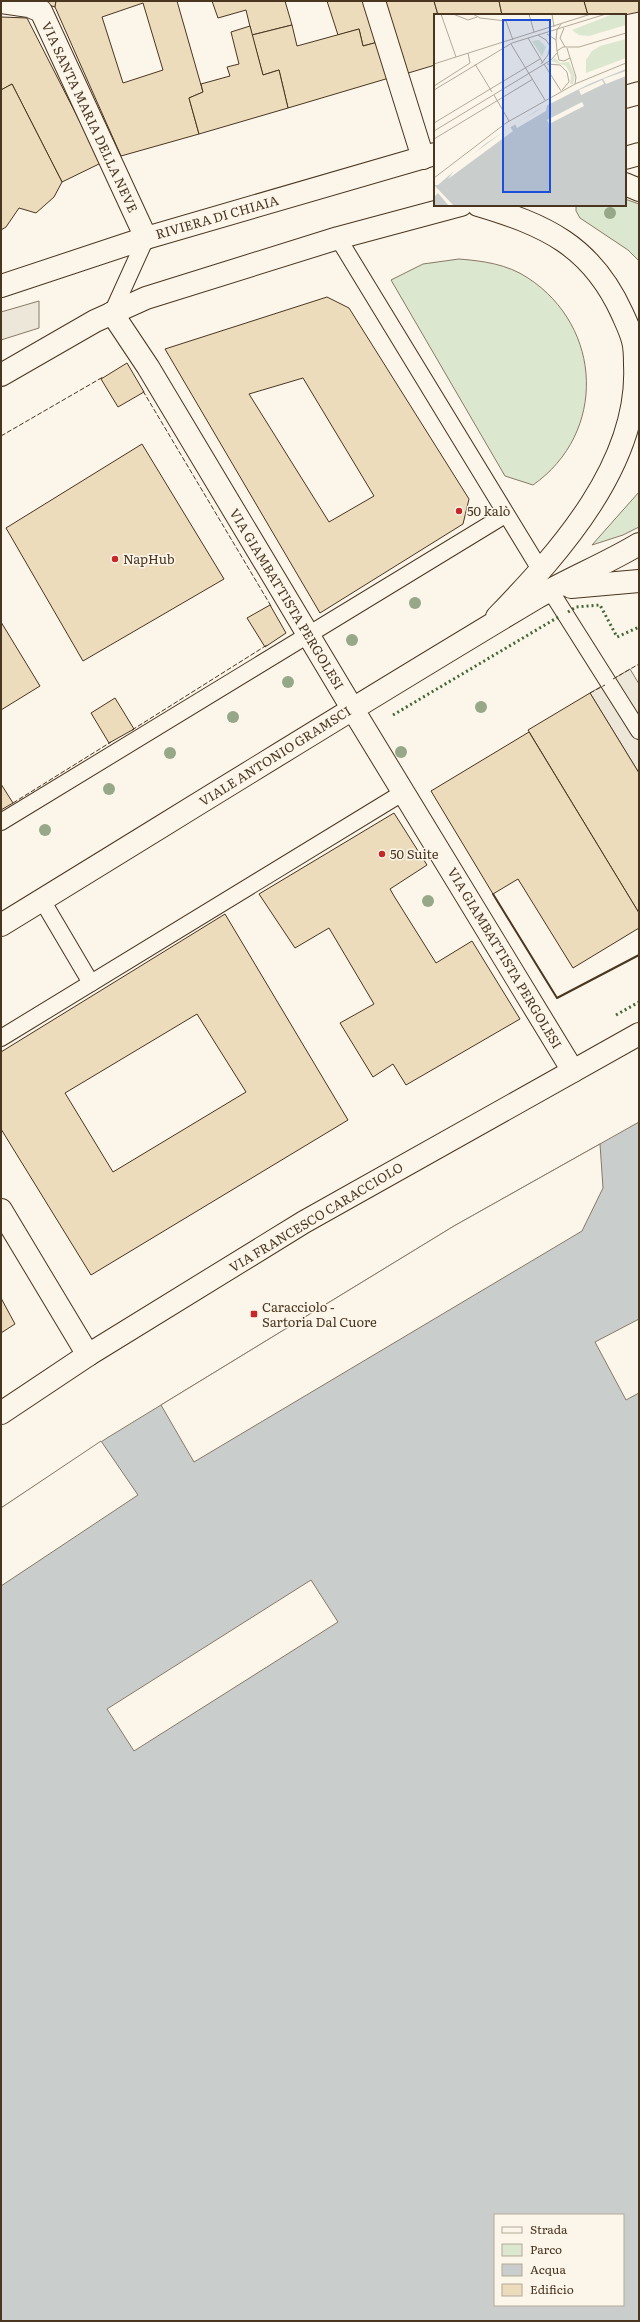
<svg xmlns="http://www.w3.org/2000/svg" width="640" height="2322" viewBox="0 0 640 2322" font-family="Literata,serif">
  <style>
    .green { fill: #dce7d0; stroke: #887966 }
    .parking { fill: #ede7d9; stroke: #887966 }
    .water { fill: #c9cecd; stroke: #887966; fill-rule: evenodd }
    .pier { fill: #fbf6e9; stroke: #887966 }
    .building { fill: #ecdcbc; stroke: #4a3520; fill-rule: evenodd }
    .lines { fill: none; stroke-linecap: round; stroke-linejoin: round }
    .service-casing { stroke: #4a3520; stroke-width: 18 }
    .minor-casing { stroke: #4a3520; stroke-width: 24 }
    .tertiary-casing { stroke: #4a3520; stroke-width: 24 }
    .primary-casing { stroke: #4a3520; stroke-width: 24 }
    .service { stroke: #fbf6e9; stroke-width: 16 }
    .minor { stroke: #fbf6e9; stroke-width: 22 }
    .tertiary { stroke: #fbf6e9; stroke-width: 22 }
    .primary { stroke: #fbf6e9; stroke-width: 22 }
    .hedge { stroke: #436837; stroke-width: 3; stroke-dasharray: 2 3; stroke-linecap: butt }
    .fence { stroke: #4a3520; stroke-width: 1; stroke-dasharray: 5 2; stroke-linecap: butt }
    .wall { stroke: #4a3520; stroke-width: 2 }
    .tree { fill: #96a887 }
    .poi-dot { fill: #c62828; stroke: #fbf6e9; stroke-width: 1.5 }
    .labels { text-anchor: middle; stroke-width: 3; stroke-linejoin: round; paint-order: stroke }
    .street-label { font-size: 13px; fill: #4a3520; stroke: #fbf6e9 }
    .poi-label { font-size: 13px; fill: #4a3520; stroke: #fbf6e9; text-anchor: start }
    .inset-road { fill: none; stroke: #b4a999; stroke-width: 1 }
    .view { fill: #1d4ed8; fill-opacity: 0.15; stroke: #1d4ed8; stroke-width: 2 }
    .inset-edge { fill: none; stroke: #4a3520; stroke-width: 2 }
  </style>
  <rect width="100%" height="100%" fill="#fbf6e9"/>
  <!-- green -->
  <g class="green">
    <polygon points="625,199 639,204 639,261 628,250 580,218 576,211 576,205 625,205"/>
    <path d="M459,259C483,261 507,264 528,278C603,327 607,433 533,485L505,476L391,280L423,264Z"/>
    <polygon points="639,492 639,527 623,535 592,545"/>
  </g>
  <!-- parking -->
  <g class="parking">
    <polygon points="39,301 39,328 1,340 1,312"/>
    <polygon points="630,669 639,684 639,773 590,693"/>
  </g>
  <!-- water -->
  <path class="water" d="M639,1122V2321H1V1508L107,1438L454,1226ZM495,2215H623V2305H495Z"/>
  <!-- pier -->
  <g class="pier">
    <polygon points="600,1144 603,1188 582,1231 194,1462 161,1405 454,1226"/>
    <polygon points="639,1319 639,1393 626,1400 595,1342"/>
    <polygon points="101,1441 138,1495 1,1586 1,1508"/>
    <polygon points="311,1580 338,1622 134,1751 107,1709"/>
  </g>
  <!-- building -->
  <g class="building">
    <polygon points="36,1 56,1 55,7"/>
    <path d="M56,1H177L203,92L189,98L199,134L121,156L55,7ZM143,3L163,70L123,83L102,17Z"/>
    <polygon points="212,1 285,1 292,25 252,35 246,10 218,18"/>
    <polygon points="327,1 365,1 378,42 363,46 359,29 338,35"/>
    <polygon points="381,1 434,1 438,15 435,15 435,65 405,74"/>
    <polygon points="434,1 499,1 502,15 438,15"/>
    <polygon points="499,1 584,1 588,15 502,15"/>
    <polygon points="584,1 639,1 639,12 625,15 588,15"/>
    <polygon points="1,17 27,18 101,163 62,182 12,84 1,90"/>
    <polygon points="292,25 297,46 359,29 363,46 378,42 389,78 288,108 279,70 263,75 252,35"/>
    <polygon points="250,26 263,75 279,70 288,108 199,134 189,98 203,92 201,84 230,76 227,67 239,64 231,32"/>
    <polygon points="12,84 62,182 54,197 36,213 19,208 6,227 1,230 1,90"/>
    <path d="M327,297L349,308L469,499L463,524L320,613L165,349ZM303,378L374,496L329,522L249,394Z"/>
    <polygon points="127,363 144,392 118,407 101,379"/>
    <polygon points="142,444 224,579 83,661 6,528"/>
    <polygon points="270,605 286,633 265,647 247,618"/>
    <polygon points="1,622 40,686 1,710"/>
    <polygon points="590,693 639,773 639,913 528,730"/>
    <polygon points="115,698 134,729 109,743 91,713"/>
    <polygon points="529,732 639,913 639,928 573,968 518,879 493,894 431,791"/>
    <polygon points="1,784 13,803 1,810"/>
    <polygon points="394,813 427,865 390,889 394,896 436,963 472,941 520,1019 406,1085 393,1064 373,1077 340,1023 374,1004 329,928 295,948 259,894"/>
    <path d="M225,914L348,1120L91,1275L1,1129V1052ZM197,1014L246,1092L113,1172L65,1093Z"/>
    <polygon points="1,1298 15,1324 1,1333"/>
  </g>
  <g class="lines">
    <defs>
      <g id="service">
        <polyline points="338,238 541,571"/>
        <polyline points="112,313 146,238"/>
        <polyline points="550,590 639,731"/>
        <polyline points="1,822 505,515"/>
        <polyline points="42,900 91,983"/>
        <polyline points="1,1038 404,792"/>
      </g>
      <g id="minor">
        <polyline points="374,1 423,158"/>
        <polyline points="1,2 29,6 41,11 146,238"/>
        <path d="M478,205C545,225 591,245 622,313C626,322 631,332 633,341C635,348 635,357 635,365C640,463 560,552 497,617"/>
        <polyline points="112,313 148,367 352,708 573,1071"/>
        <polyline points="1,375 95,321 146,298 338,238 461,205"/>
        <polyline points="1,1210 88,1355"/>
      </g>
      <g id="tertiary">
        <polyline points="625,158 639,154"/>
        <polyline points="625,184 639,190"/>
        <polyline points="571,587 639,581"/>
        <path d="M1,925C179,816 357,705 536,598C570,578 606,564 639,544"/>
      </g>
      <g id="primary">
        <polyline points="625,97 639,93"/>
        <polyline points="1,286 146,238 435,154"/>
        <polyline points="1,1413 88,1355 304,1222 639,1034"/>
      </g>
    </defs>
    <!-- service casing -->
    <use href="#service" class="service-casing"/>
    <!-- minor casing -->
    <use href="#minor" class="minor-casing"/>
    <!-- tertiary casing -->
    <use href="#tertiary" class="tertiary-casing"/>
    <!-- primary casing -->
    <use href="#primary" class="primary-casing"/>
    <!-- service -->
    <use href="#service" class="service"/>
    <!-- minor -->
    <use href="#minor" class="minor"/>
    <!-- tertiary -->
    <use href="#tertiary" class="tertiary"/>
    <!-- primary -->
    <use href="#primary" class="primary"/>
    <!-- hedge -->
    <g class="hedge">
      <polyline points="568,612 576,607 600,605 617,637 639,627"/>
      <polyline points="393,715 560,616"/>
      <polyline points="616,1015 639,1002"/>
    </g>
    <!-- fence -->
    <g class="fence">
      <polyline points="143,391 271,606"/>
      <polyline points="1,436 103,377"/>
      <polyline points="613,679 639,664"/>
      <polyline points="590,693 605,685"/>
      <polyline points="132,730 267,645"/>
      <polyline points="13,803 111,742"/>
    </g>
    <!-- wall -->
    <polyline class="wall" points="493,894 557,998 639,955"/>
  </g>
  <!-- trees -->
  <g class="tree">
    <circle cx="610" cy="213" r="6"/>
    <circle cx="415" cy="603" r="6"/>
    <circle cx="352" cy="640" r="6"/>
    <circle cx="288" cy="682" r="6"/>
    <circle cx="481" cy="707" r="6"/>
    <circle cx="233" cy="717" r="6"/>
    <circle cx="401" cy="752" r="6"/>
    <circle cx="170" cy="753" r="6"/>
    <circle cx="109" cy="789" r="6"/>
    <circle cx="45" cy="830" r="6"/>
    <circle cx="428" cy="901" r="6"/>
  </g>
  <!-- markers -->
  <g class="poi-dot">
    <circle cx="459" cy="511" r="4"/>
    <circle cx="115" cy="559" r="4"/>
    <circle cx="382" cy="854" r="4"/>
    <rect x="250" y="1310" width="8" height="8" rx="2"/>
  </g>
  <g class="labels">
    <!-- street labels -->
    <g class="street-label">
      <text transform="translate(90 117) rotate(65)" y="5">VIA SANTA MARIA DELLA NEVE</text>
      <text transform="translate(217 217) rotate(-16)" y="5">RIVIERA DI CHIAIA</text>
      <text transform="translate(287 599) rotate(59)" y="5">VIA GIAMBATTISTA PERGOLESI</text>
      <text transform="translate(275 756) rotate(-32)" y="5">VIALE ANTONIO GRAMSCI</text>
      <text transform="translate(505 958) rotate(59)" y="5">VIA GIAMBATTISTA PERGOLESI</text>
      <text transform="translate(316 1217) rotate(-31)" y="5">VIA FRANCESCO CARACCIOLO</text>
    </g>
    <!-- poi labels -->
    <g class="poi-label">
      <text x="467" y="516">50 kalò</text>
      <text x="123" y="564">NapHub</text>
      <text x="390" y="859">50 Suite</text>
      <text x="262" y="1312">Caracciolo -<tspan x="262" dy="15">Sartoria Dal Cuore</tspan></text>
    </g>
  </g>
  <!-- overview -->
  <g transform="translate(434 14)">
    <rect width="192" height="192" fill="#fbf6e9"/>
    <path d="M179,0H192V11L155,22L145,21L138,16ZM192,25V44L152,59V46L158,37L166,32ZM105,26L112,33L108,42L98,27ZM121,44L126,49L135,48L141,62L139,70H136L137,61L132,52L117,47Z" fill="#dce7d0"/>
    <path d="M192,55V192H20L0,171H4L51,130L102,97L155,70ZM4,179L15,192H0V183Z" fill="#c9cecd"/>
    <path d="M192,57V62L172,70L169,65ZM168,66L170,70L147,81L145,76ZM148,88L150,92L115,110L113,106ZM113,91L112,97L83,114L81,110ZM76,113L79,117L14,165L24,151Z" fill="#fbf6e9"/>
    <path class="inset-road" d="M7,0L22,43M19,0L34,6L43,3M39,0L46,4L72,7L79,26M95,0L100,18M118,0L120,13M130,14L126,24L131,33M113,20L122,26L123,37M104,21L112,26L116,32L114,41L107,50M94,24L109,49M122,26L123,16L127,10M77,30L111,86M136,44L130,47L125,46L123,37L129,33H145L192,19M0,50L157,0M41,50L58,78M110,50L127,77M113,50L126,51L133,58L135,68L128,76M141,70L192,49M0,72L36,49L34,39M0,76L78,29L172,0M60,81L75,107M0,109L106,45M0,117L117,46L123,39M0,125L99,65M0,164L72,109L141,70L142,63L133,34"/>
    <path class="view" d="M69,6H116V178H69Z"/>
    <rect width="192" height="192" class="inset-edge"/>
  </g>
  <!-- border -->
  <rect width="640" height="2322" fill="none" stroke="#4a3520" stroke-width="4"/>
  <!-- legend -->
  <rect x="494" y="2214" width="130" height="92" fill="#fbf6e9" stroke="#b4a999"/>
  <rect x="502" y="2227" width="20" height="6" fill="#fbf6e9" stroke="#b4a999"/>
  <text x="530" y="2234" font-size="12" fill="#4a3520">Strada</text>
  <rect x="502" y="2244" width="20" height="12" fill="#dce7d0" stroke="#b4a999"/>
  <text x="530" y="2254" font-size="12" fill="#4a3520">Parco</text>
  <rect x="502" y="2264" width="20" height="12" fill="#c9cecd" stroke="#b4a999"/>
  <text x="530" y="2274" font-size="12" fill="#4a3520">Acqua</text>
  <rect x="502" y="2284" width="20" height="12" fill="#ecdcbc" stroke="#b4a999"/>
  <text x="530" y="2294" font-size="12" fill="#4a3520">Edificio</text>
</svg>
